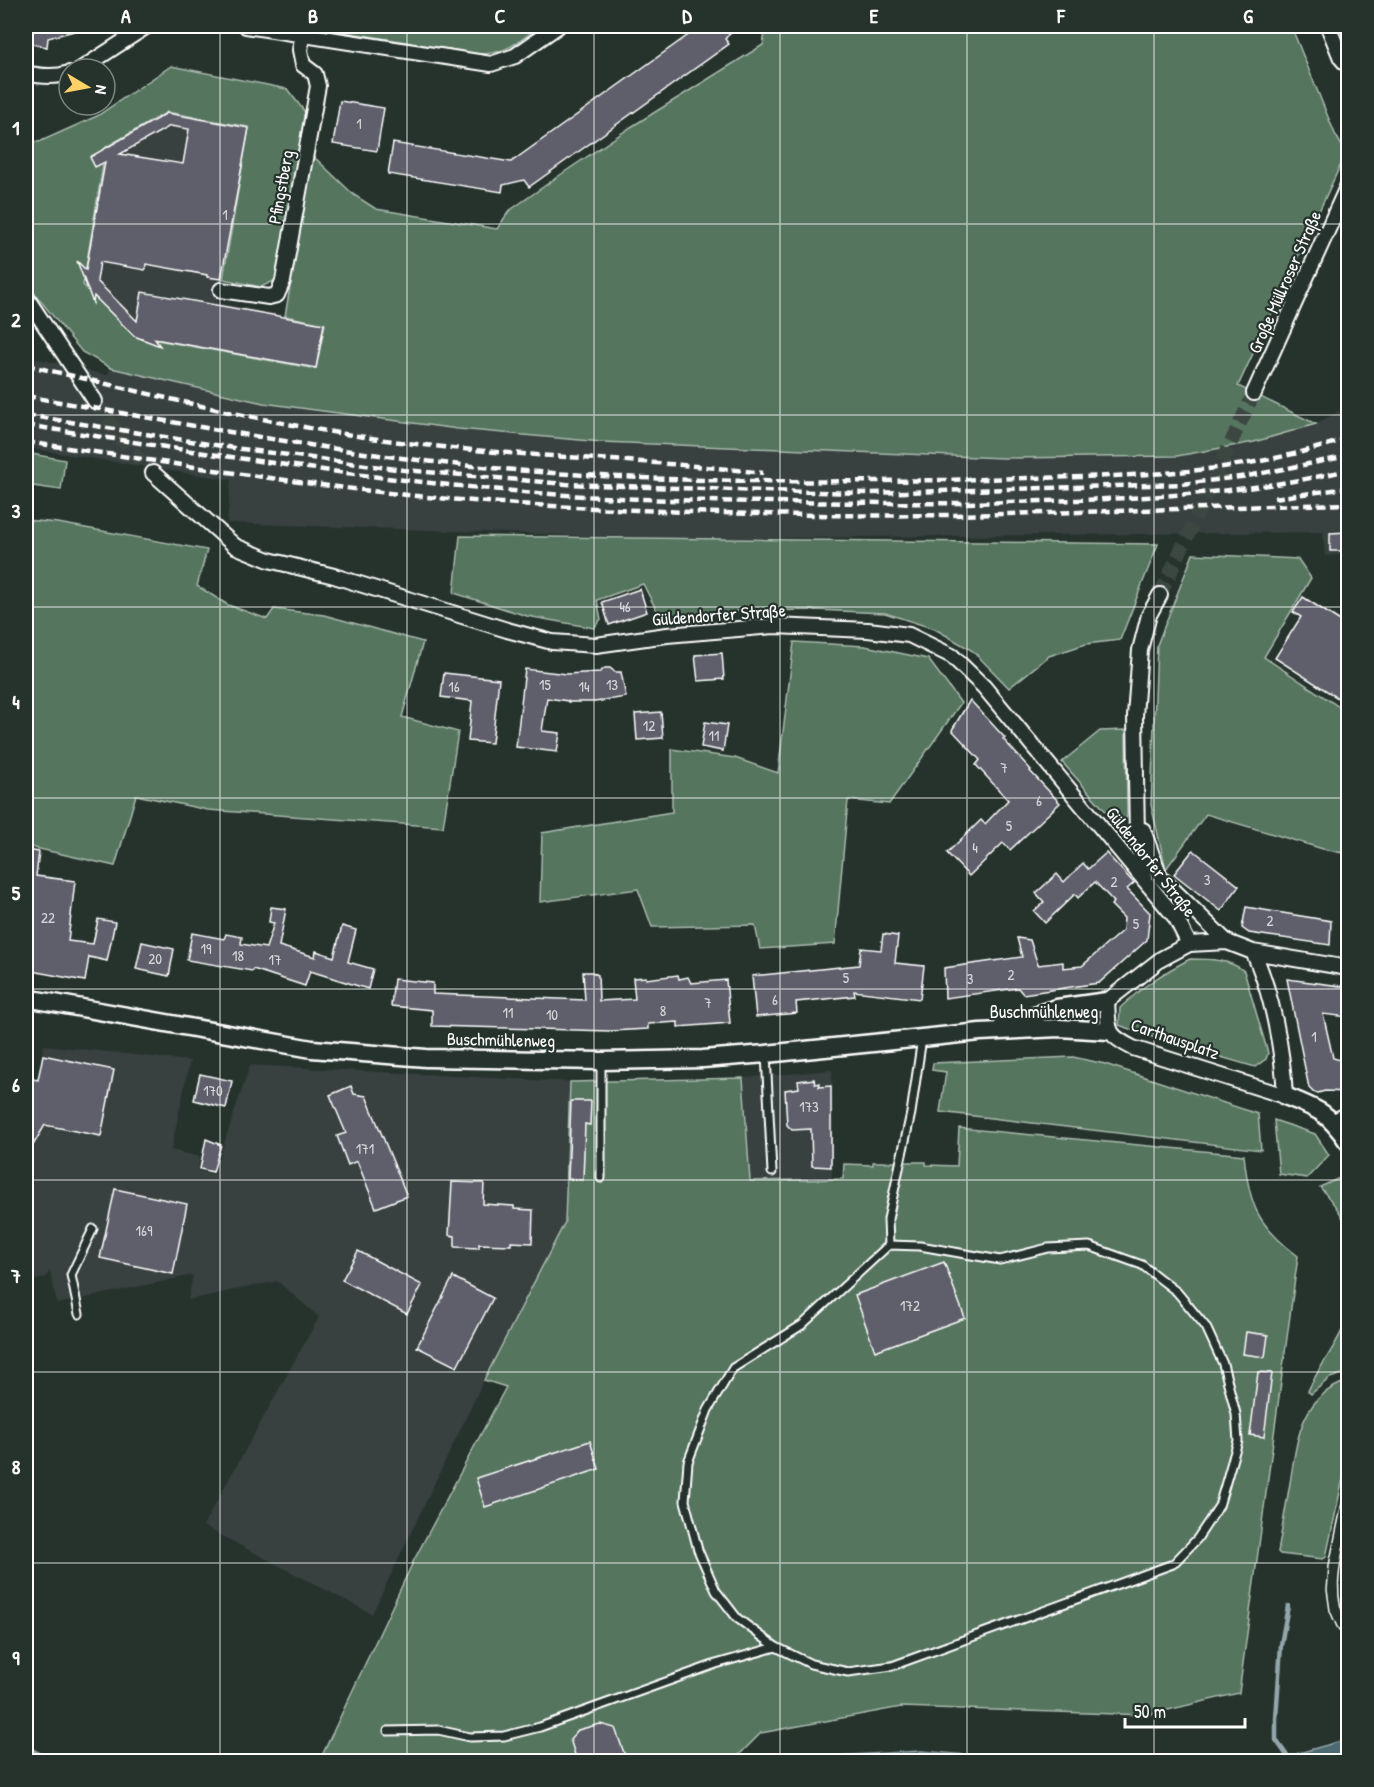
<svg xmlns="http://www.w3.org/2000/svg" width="1374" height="1787" viewBox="0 0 1374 1787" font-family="'Patrick Hand',sans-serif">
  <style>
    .built { fill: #374040 }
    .green { fill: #54755e; stroke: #aabaae; stroke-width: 1.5 }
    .water { fill: #4b6b72; stroke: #93a6aa; stroke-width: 1.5 }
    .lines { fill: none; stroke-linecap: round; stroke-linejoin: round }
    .shore { stroke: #b7c4c7; stroke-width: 1.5 }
    .stream { stroke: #93a6aa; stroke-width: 4.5 }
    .building { fill: #5f5f6c; stroke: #fff; stroke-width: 1.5; fill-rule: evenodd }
    .minor-tunnel { stroke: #3c4742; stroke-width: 14; stroke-dasharray: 14 7; stroke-linecap: butt }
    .service-casing { stroke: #fff; stroke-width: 11 }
    .minor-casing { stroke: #fff; stroke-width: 18 }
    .tertiary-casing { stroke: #fff; stroke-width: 21 }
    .service { stroke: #26332d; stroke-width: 7 }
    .minor { stroke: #26332d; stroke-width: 14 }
    .tertiary { stroke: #26332d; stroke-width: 16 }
    .tram { stroke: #fff; stroke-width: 1.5 }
    .rail { stroke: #fff; stroke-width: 4.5; stroke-dasharray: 9 4.5; stroke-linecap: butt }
    .grid { fill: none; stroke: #fff; stroke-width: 1.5; stroke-opacity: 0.55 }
    .labels { text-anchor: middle; stroke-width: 4.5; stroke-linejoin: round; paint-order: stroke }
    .number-label { font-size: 15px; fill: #d7d7da }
    .street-label { font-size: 18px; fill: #fff; stroke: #26332d }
    .neatline { fill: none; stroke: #fff; stroke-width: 2 }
    .grid-label { font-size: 20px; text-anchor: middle; font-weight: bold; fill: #fff }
  </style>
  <rect width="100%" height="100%" fill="#26332d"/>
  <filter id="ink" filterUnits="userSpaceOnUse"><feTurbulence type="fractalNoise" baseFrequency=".0167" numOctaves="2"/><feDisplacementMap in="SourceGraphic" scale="12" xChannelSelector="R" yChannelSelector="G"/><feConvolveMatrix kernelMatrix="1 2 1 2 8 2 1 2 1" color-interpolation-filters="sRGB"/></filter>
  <g filter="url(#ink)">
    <!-- built -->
    <g class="built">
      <polygon points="167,112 249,127 218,303 325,323 317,369 135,336 83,285 106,147"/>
      <polygon points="26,356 107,375 111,368 458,429 602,442 1003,458 1178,456 1254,442 1316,424 1348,406 1348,554 1325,556 1323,532 678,539 227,523 231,480 26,448"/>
      <polygon points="44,1045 190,1061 171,1150 200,1157 198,1171 214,1174 250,1065 570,1082 565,1222 484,1380 372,1614 203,1526 319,1317 277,1281 188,1300 193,1275 57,1304 50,1271 45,1278 26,1282 26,1118 29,1120"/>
      <polygon points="832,1070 833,1113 832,1179 749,1181 743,1078"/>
    </g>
    <!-- green -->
    <g class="green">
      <path d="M326,26H541C518,41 508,54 479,54L326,29Z"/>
      <polygon points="766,26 1291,26 1335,134 1346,153 1238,386 1316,424 1254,442 1177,456 1003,458 602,442 458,429 263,403 111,368 82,352 26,283 26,140 39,142 97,116 171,66 287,89 305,112 276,280 261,287 223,279 249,127 167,112 106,147 83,285 135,336 316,369 325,324 285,316 313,156 354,195 376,209 497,229 509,211 563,173 631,127 763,45"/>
      <polygon points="26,453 65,460 61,490 26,485"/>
      <polygon points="26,520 58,523 207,550 197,586 228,605 267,619 274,609 324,615 423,642 402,717 458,732 443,827 208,810 136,795 115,866 26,846"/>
      <polygon points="460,536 1158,544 1120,640 1086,644 1049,656 1009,688 973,651 935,629 885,613 816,610 742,611 661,619 643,584 597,600 601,619 594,628 527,616 454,593"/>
      <polygon points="1193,554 1298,559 1311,578 1264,657 1348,713 1348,854 1323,849 1206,814 1166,869 1151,805 1157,645"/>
      <polygon points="794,642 865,646 928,659 961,703 889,804 848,800 835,944 760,949 755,925 652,927 638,889 540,902 542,833 672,812 672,749 735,758 778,773"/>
      <polygon points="1126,730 1127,815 1126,820 1117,824 1062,762 1100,731"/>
      <path d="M1190,959C1209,959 1229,959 1244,971L1268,1053L1266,1059L1255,1067L1145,1035L1119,1025L1120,1008C1144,985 1161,974 1190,959Z"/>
      <polygon points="1073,1057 1105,1064 1258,1114 1261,1150 940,1112 946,1072 932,1070 933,1063"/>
      <path d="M743,1078L750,1181L843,1179L844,1164L873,1165V1162H926V1165L957,1166L959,1128L1244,1155C1249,1205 1257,1225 1298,1256L1239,1693L1147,1715L901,1707L761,1733L733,1761L319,1762L414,1560L506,1387L484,1380L565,1222L570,1082Z"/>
      <polygon points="1274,1120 1315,1134 1329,1155 1307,1178 1279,1174"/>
      <path d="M1346,1175L1348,1178V1232C1344,1214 1331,1201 1320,1187Z"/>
      <path d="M1348,1316V1372L1330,1378L1311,1394L1308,1391C1320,1364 1339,1344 1348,1316Z"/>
      <path d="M1348,1381V1455L1326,1557L1323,1559L1280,1554L1278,1552C1282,1529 1286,1506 1290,1483C1297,1440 1300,1396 1348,1381Z"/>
    </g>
    <!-- water -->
    <g class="water">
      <polygon points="1348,1739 1348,1761 1271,1761"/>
      <polygon points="922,1751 1032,1761 807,1761 815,1757"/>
    </g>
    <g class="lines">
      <!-- shore -->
      <polyline class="shore" points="844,1762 922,1757 969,1762"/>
      <!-- stream -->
      <g class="stream">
        <polyline points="1288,1606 1281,1645 1276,1719 1276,1740 1288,1757"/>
        <polyline points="26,1747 54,1762"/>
      </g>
    </g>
    <!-- building -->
    <g class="building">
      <polygon points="26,26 77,26 78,30 48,38 47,47 26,43"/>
      <polygon points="701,26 736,26 725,39 729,44 529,187 524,180 503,185 502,192 388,174 393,143 511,162"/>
      <polygon points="340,101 384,108 377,151 333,144"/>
      <path d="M167,113L249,128L221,279L207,277V275L146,264L145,270L100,262L97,281L137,321L142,292L324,324L316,368L155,339L160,346L134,336L94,296L93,303L77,261L86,270L105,162L95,167L90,157ZM170,126L189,129L183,164L120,154Z"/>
      <polygon points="1348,532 1348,551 1330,551 1330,533"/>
      <polygon points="640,589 647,612 609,625 602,602"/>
      <polygon points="1303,597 1348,626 1348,695 1344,702 1275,658 1301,617 1293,612"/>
      <polygon points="722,653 724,679 698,681 695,655"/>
      <polygon points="605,668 610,668 615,672 621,672 626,697 595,702 568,702 568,701 547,698 542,731 560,733 557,752 516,747 525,669 567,674 600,672"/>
      <polygon points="444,673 499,679 492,743 468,741 472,701 441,697"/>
      <polygon points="970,700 1005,738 1003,739 1031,770 1030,771 1060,803 1010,850 1003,843 969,876 947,853 981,820 985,824 1008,800 976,765 980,760 952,730"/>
      <polygon points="661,712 663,738 637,740 635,714"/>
      <polygon points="705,722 727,725 723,751 701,747"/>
      <polygon points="26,850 39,852 36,876 75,881 68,941 93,944 98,919 115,922 107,961 89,957 85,981 26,970"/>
      <polygon points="1193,850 1239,886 1221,911 1174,874"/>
      <polygon points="1106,853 1134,883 1127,889 1150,913 1147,940 1099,983 1023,994 1018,988 945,998 944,968 1022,957 1017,938 1030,940 1038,965 1063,962 1063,968 1082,966 1123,930 1124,918 1111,905 1114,902 1095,882 1078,898 1075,894 1045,923 1034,911 1044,902 1036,893 1057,874 1064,882 1083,863 1088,869"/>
      <polygon points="271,907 286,909 279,946 315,957 316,951 334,957 342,926 356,930 348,962 373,969 368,989 310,971 305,986 253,969 252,971 187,960 192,933 224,939 226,934 242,937 241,944 266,948 274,923 269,922"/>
      <polygon points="1246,907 1331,921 1330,945 1249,933 1242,928"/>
      <polygon points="883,934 898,936 895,963 924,966 920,999 854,991 855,996 796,1002 797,1013 756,1017 752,976 859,965 861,948 881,950"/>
      <polygon points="142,942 174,949 169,976 136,969"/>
      <polygon points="583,972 592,972 598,975 599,1001 635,999 633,978 646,977 646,979 678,975 679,979 688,977 691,983 726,980 730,1023 678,1027 678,1022 648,1024 648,1029 611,1031 432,1026 432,1010 391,1006 394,979 433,983 433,994 585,1000"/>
      <polygon points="1287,979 1348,987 1348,1017 1323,1014 1333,1058 1348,1062 1348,1092 1325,1091 1318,1093 1313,1092 1309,1088"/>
      <polygon points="43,1055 114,1070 101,1136 45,1125 26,1157 26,1086 27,1078 38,1080"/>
      <polygon points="200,1074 232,1081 226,1108 194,1100"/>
      <polygon points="814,1079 815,1084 820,1083 819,1087 831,1086 831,1167 812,1166 811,1129 792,1130 787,1125 785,1090 799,1088 798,1081"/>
      <polygon points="351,1086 354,1094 366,1096 407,1196 376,1208 357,1161 348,1165 337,1136 346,1133 330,1095"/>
      <polygon points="571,1101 591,1101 590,1125 585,1124 583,1180 568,1179"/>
      <polygon points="206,1139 221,1145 213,1172 200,1169"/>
      <polygon points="452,1182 484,1183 483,1204 514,1206 514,1209 533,1210 532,1243 511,1242 511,1245 479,1244 479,1248 455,1247 455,1236 449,1235"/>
      <polygon points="115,1189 187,1204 173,1274 100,1258"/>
      <polygon points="358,1251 422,1285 407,1314 342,1280"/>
      <polygon points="944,1262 965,1318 875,1351 855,1295"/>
      <polygon points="453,1277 493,1298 457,1367 417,1347"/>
      <polygon points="1246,1332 1268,1335 1265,1357 1243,1354"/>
      <polygon points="1258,1372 1272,1373 1264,1437 1250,1435"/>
      <polygon points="590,1441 599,1469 485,1507 476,1478"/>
      <polygon points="600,1724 615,1728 627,1761 577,1761 570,1739 578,1730"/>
    </g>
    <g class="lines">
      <!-- minor-tunnel -->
      <g class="minor-tunnel">
        <polyline points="95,401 128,448 153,473"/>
        <polyline points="1160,595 1254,393"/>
      </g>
      <defs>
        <g id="service">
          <polyline points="766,1054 772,1172"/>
          <polyline points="601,1061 601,1178"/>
          <polygon points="889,1245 920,1246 1000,1260 1048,1248 1089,1246 1142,1265 1177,1292 1206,1327 1223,1364 1236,1414 1238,1441 1219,1506 1197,1539 1173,1564 892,1666 848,1672 811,1664 776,1647 737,1618 716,1591 698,1550 685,1501 688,1462 708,1410 733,1368 802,1325"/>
          <polyline points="889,1245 888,1219 911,1113 922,1038"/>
          <polyline points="79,1314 71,1275 93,1229"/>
          <polyline points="388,1731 438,1730 470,1737 504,1736 540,1727 716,1664 776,1647"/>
        </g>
        <g id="minor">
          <polyline points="246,26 491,64 515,56 558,26"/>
          <polyline points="1328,26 1341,58 1348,66"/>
          <polyline points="81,69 147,26"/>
          <path d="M26,73C39,76 55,78 69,73"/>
          <polyline points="221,290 269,297 277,295 283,281 318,86 315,74 303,65 300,50 303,33"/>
          <polyline points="26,297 95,401"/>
          <polyline points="1254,393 1348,185"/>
          <polyline points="153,473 235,546 269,560 334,576 507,630 552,642 596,645 667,635 774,626 868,630 909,635 952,656 984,687 1176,918 1189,944"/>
          <polyline points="1143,830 1160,877 1227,942"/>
          <polyline points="1144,876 1137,837 1135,716 1140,650 1149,615 1160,595"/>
          <path d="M1253,952C1272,992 1283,1052 1285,1096L1133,1048C1105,1034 1109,1030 1107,1001L1161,959L1189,944L1227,942L1253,952L1348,968"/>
          <polyline points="1334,1121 1348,1114"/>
        </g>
        <g id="tertiary">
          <polyline points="26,998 312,1049 426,1058 601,1061 703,1059 766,1054 980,1032 1059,1028 1109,1031"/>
          <polyline points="1003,1025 1057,1008 1107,1001"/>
          <path d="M1285,1096C1318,1109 1328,1112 1348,1142"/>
        </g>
      </defs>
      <!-- service casing -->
      <use href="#service" class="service-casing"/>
      <!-- minor casing -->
      <use href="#minor" class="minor-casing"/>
      <!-- tertiary casing -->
      <use href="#tertiary" class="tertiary-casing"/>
      <!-- service -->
      <use href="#service" class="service"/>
      <!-- minor -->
      <use href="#minor" class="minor"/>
      <!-- tertiary -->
      <use href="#tertiary" class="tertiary"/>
      <!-- tram -->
      <g class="tram">
        <polyline points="1348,1474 1329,1565 1327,1590 1330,1611 1337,1627 1348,1642"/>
        <path d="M1348,1526C1342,1559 1330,1594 1348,1624"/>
      </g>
      <!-- rail -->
      <g class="rail">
        <path d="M26,365C147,393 269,425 393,441C516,458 640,458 763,473"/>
        <path d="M26,396C151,418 276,442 402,458C595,483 791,484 984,479C1107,476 1231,479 1348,438"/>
        <polyline points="26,415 234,448 404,470 566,484 763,491 870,493 1182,484 1248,476 1348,456"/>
        <path d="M26,425C184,450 342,476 502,490C631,502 760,502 890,503C952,504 1014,502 1077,500C1168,497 1259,491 1348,470"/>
        <path d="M26,442C184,464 342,493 502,503C650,512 800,517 948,515C1082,513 1215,507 1348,504"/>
        <polyline points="1274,498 1348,488"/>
      </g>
    </g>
  </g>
  <!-- grid -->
  <path class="grid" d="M220,26V1762M407,26V1762M594,26V1762M780,26V1762M967,26V1762M1154,26V1762M26,224H1348M26,415H1348M26,607H1348M26,798H1348M26,989H1348M26,1180H1348M26,1372H1348M26,1563H1348"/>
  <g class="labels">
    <!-- number labels -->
    <g class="number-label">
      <text x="359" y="129">1</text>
      <text x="225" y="220">1</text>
      <text x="625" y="612">46</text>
      <text x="545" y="690">15</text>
      <text x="612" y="690">13</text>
      <text x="454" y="692">16</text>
      <text x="584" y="692">14</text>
      <text x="649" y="731">12</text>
      <text x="714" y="741">11</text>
      <text x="1004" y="773">7</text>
      <text x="1039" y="806">6</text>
      <text x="1009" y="831">5</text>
      <text x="975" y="853">4</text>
      <text x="1207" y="885">3</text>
      <text x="1114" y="887">2</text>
      <text x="48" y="923">22</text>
      <text x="1270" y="926">2</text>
      <text x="1136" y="929">5</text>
      <text x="206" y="954">19</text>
      <text x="238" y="961">18</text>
      <text x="155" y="964">20</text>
      <text x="275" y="965">17</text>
      <text x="1011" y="980">2</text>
      <text x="846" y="983">5</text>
      <text x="970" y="984">3</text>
      <text x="775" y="1005">6</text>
      <text x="708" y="1008">7</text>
      <text x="663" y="1016">8</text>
      <text x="508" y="1018">11</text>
      <text x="552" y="1020">10</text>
      <text x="1314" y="1042">1</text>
      <text x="213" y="1096">170</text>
      <text x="809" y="1112">173</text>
      <text x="365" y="1154">171</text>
      <text x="144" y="1236">169</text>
      <text x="910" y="1311">172</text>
    </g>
    <!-- street labels -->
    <g class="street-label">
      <text transform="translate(281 187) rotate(-80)" y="6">Pfingstberg</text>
      <text transform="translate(1285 282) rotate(-66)" y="6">Große Müllroser Straße</text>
      <text transform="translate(719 615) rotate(-4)" y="6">Güldendorfer Straße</text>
      <text transform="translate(1151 862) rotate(52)" y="6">Güldendorfer Straße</text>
      <text x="1044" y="1018">Buschmühlenweg</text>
      <text transform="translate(1175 1039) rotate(19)" y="6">Carthausplatz</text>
      <text transform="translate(501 1040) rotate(1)" y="6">Buschmühlenweg</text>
    </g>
  </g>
  <!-- margin -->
  <rect width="1374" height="1787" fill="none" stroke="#26332d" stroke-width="66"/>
  <!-- north arrow -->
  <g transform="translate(87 87) rotate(100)"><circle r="28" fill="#26332d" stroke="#7d8581" stroke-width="1.5"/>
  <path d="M0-4.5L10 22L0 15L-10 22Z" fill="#ffd166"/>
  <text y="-9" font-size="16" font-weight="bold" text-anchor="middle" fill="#ffffff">N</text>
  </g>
  <!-- scale -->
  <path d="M1125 1718v9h120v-9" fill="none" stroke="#ffffff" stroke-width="3"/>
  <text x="1134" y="1718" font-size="18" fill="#ffffff" stroke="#26332d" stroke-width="4.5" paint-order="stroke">50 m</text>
  <rect x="33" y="33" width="1308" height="1721" class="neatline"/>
  <g class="grid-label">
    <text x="126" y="23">A</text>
    <text x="313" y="23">B</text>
    <text x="500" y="23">C</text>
    <text x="687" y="23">D</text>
    <text x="874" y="23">E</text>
    <text x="1061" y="23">F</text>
    <text x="1248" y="23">G</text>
    <text x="16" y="135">1</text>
    <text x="16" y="327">2</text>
    <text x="16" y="518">3</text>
    <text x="16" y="709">4</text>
    <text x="16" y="900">5</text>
    <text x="16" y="1092">6</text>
    <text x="16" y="1283">7</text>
    <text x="16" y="1474">8</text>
    <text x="16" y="1665">9</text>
  </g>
</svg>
